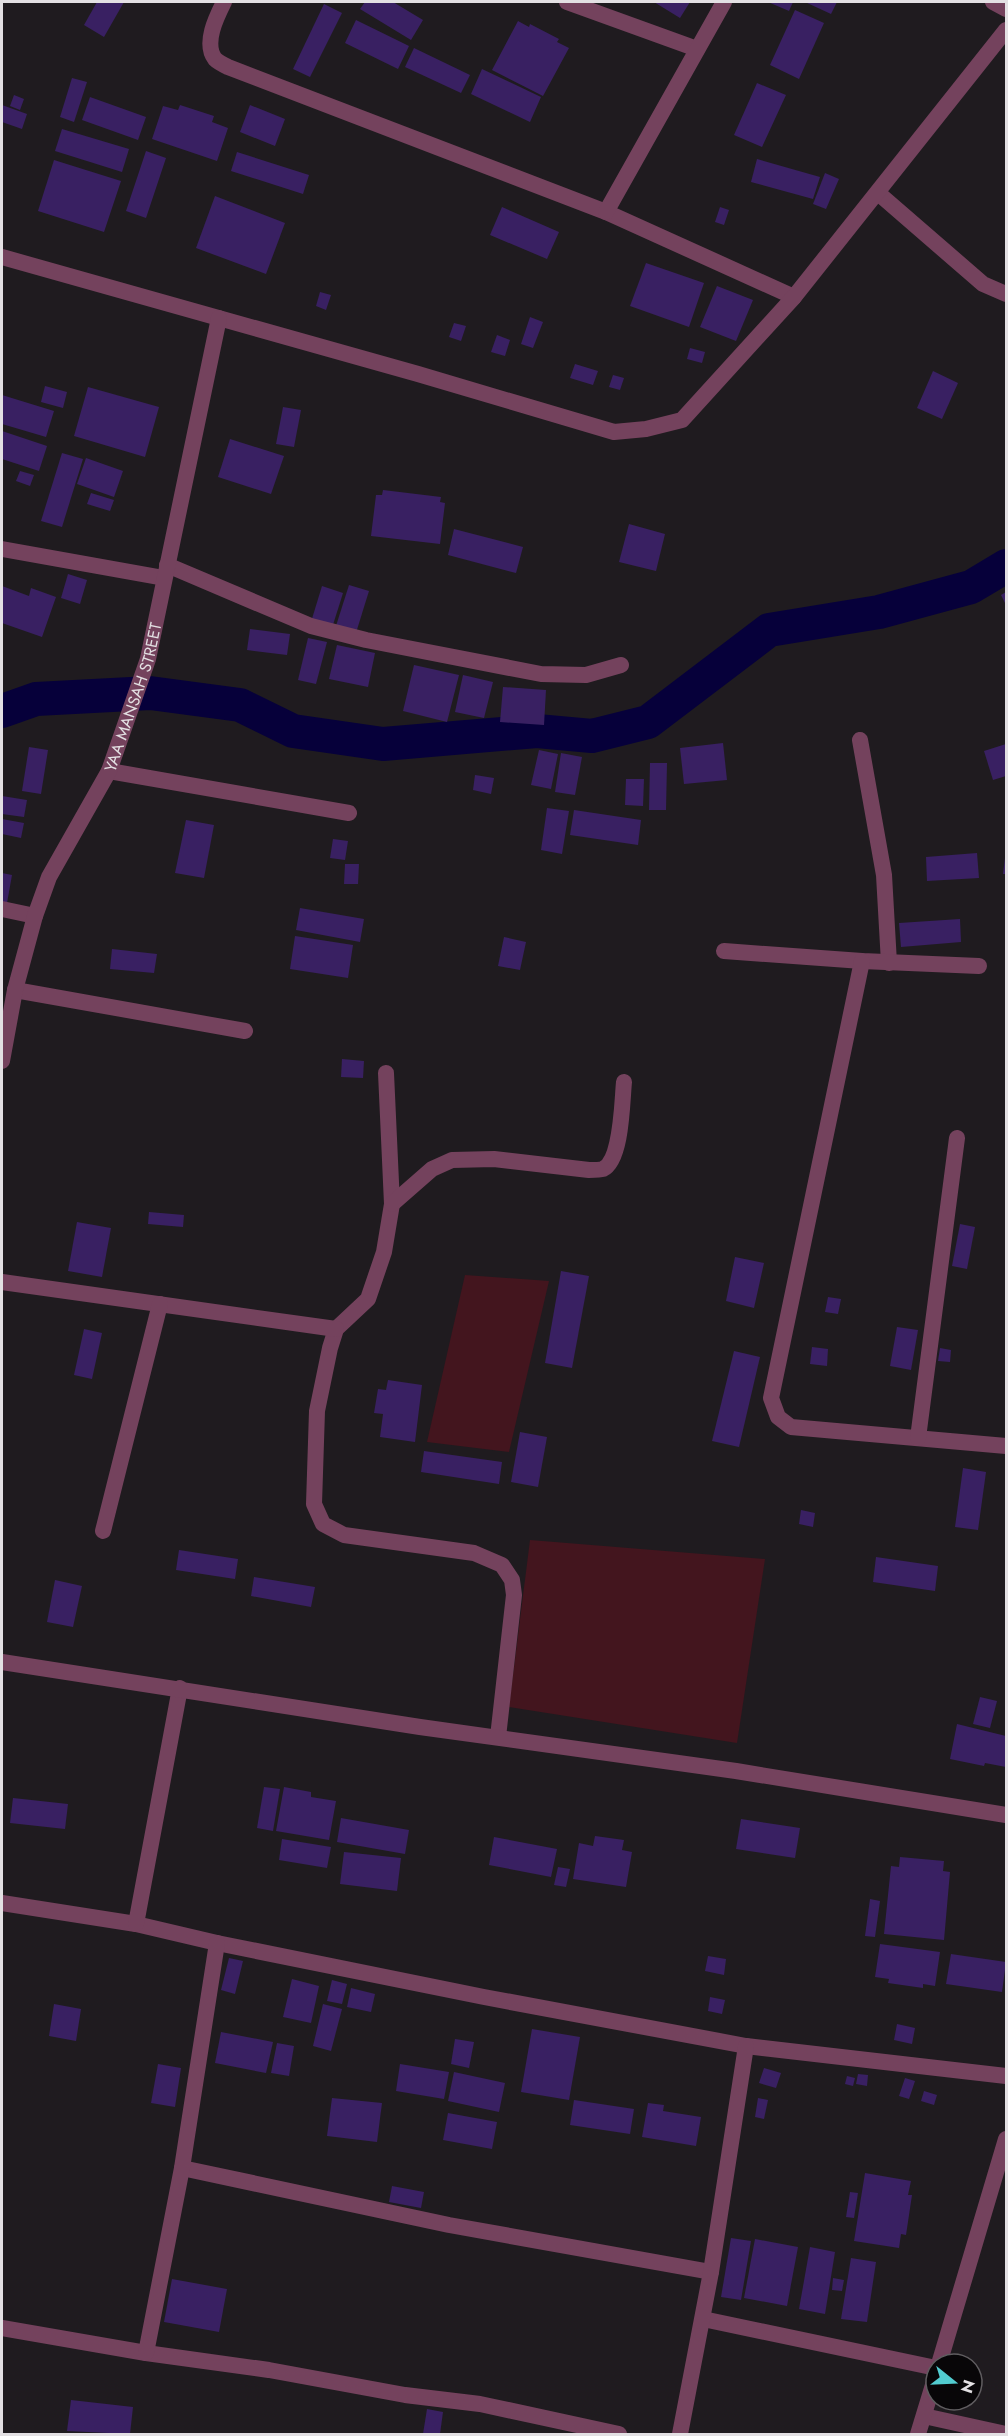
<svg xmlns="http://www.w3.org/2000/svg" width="1008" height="2436" viewBox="0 0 1008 2436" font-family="Jost,sans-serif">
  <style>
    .green { fill: #43151e }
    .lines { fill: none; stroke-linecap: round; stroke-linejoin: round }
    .river { stroke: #06003a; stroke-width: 34 }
    .building { fill: #392062 }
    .minor { stroke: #74425d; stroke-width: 16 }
    .tertiary { stroke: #74425d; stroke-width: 16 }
    .labels { text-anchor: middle; stroke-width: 6; stroke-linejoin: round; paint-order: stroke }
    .street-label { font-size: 16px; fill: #e3e0e3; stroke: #080608 }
  </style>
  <rect width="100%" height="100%" fill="#1f1b1f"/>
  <!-- green -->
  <g class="green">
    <polygon points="465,1275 549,1281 509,1452 427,1442"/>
    <polygon points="530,1540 765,1559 737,1743 509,1707"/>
  </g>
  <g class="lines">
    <!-- river -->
    <polyline class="river" points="2,711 36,699 150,693 240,705 293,731 383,744 537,731 592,736 648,722 769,630 879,612 971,587 1006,566"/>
  </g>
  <!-- building -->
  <g class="building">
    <polygon points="97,2 124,2 104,37 84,25"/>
    <polygon points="365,2 393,2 423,20 411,40 360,9"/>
    <polygon points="654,2 690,2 680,18"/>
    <polygon points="768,2 793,2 789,11"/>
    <polygon points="805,2 837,2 831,14"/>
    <polygon points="324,4 342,13 310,77 293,69"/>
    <polygon points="795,10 824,23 799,79 770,65"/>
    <polygon points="356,20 409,46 398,69 345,43"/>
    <polygon points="518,21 529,27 530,24 559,39 557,42 569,48 543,96 492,70"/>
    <polygon points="414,48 470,75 461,93 405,67"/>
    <polygon points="482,69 541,97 530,122 471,94"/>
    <polygon points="72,78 87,82 74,122 60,117"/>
    <polygon points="757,83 786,95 762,147 734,135"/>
    <polygon points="14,95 24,99 20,110 10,106"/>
    <polygon points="90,97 146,117 138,140 82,120"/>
    <polygon points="2,105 27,114 22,129 2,122"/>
    <polygon points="180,105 214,116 212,122 228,128 217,161 152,139 163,106 178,110"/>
    <polygon points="250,105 285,119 275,146 240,132"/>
    <polygon points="62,129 129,149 122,172 55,151"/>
    <polygon points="146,151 166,158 146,218 126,211"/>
    <polygon points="237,152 309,175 303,194 231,171"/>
    <polygon points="757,159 820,177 813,199 751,182"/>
    <polygon points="54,160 121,181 104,232 38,211"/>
    <polygon points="825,173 839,179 826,209 813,204"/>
    <polygon points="215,196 285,223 266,274 196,248"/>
    <polygon points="502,207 559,232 547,259 490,235"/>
    <polygon points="720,207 729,210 724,225 715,222"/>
    <polygon points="646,263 704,283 689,327 630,306"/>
    <polygon points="717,286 753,300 736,341 700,327"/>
    <polygon points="320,292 331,295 326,310 316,306"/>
    <polygon points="530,317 543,322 533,348 521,344"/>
    <polygon points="454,323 466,326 461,341 449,337"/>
    <polygon points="497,335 510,340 505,356 491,352"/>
    <polygon points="690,348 705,352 702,363 687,359"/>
    <polygon points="575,364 598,371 593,385 570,378"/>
    <polygon points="933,371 958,383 942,419 917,408"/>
    <polygon points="613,375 624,378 620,390 609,387"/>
    <polygon points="45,386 67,392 63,408 41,402"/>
    <polygon points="88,387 159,407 145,457 74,436"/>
    <polygon points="2,395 54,411 46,437 2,424"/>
    <polygon points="283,407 301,410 294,447 276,444"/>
    <polygon points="2,431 47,446 39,471 2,459"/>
    <polygon points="230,439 284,456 271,494 218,477"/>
    <polygon points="62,453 83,459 62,527 41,521"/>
    <polygon points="86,458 123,471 114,497 77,484"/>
    <polygon points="20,471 34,475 30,486 16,481"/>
    <polygon points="383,490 441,497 440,502 445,503 440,544 371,536 376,495 382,495"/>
    <polygon points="91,493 114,500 110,511 87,504"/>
    <polygon points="629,524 665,534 656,571 619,562"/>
    <polygon points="454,529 523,547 516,573 448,555"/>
    <polygon points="68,574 87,580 80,604 61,598"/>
    <polygon points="349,585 369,591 355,636 335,629"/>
    <polygon points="2,586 29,596 31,588 56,597 42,637 2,623"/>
    <polygon points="322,586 343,593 332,628 311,622"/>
    <polygon points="1006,592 1006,605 1001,595"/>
    <polygon points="250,629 290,634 287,655 247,650"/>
    <polygon points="308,638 327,642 316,684 298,680"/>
    <polygon points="337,645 375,653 368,687 329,679"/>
    <polygon points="414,665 459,675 447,722 403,711"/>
    <polygon points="463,675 493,682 484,718 455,712"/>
    <polygon points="503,687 546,690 544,725 500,722"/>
    <polygon points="723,743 727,780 684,784 680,748"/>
    <polygon points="1006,744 1006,776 993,780 984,751"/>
    <polygon points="29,747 48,750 41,794 22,791"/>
    <polygon points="539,750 558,754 551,789 531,785"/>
    <polygon points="561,753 582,757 575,795 555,792"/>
    <polygon points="650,763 667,763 666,810 649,810"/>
    <polygon points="475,775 494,778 491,794 473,790"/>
    <polygon points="626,779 644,779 643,806 625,805"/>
    <polygon points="2,796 27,800 24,817 2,814"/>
    <polygon points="547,808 569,811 562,854 541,850"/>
    <polygon points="574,810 641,820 638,845 570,835"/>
    <polygon points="2,819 24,823 21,838 2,834"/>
    <polygon points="186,820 214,825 204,878 175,873"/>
    <polygon points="333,839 348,841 345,860 330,858"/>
    <polygon points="977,853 979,878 927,881 926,857"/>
    <polygon points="1005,858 1006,858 1006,874 1003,874"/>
    <polygon points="345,864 359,864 358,884 344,884"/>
    <polygon points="2,873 12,875 7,903 2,902"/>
    <polygon points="300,908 364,919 360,942 296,930"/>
    <polygon points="960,919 961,942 901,947 899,923"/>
    <polygon points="295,936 353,945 348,978 290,969"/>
    <polygon points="504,937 526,942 520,970 498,966"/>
    <polygon points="112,949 157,954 154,973 110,969"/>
    <polygon points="342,1059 364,1061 363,1078 341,1077"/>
    <polygon points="149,1212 184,1215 183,1227 148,1224"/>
    <polygon points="77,1222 111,1228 102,1277 68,1271"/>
    <polygon points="960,1224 975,1227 967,1269 952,1266"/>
    <polygon points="735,1257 764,1263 754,1308 726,1301"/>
    <polygon points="561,1271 589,1276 572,1368 545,1363"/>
    <polygon points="828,1297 841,1299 838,1314 825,1312"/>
    <polygon points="897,1327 918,1330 911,1370 890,1366"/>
    <polygon points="84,1329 102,1333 92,1379 74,1375"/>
    <polygon points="812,1347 828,1349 827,1366 810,1364"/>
    <polygon points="940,1348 951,1350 950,1362 938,1361"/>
    <polygon points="734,1351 760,1357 739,1447 712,1441"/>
    <polygon points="388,1380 422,1385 415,1442 380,1437 383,1414 374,1413 378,1389 386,1390"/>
    <polygon points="520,1432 547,1437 538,1487 511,1482"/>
    <polygon points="424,1451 502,1462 499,1484 421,1472"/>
    <polygon points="963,1468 986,1472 978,1530 955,1527"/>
    <polygon points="801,1510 815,1513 813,1527 799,1524"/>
    <polygon points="179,1550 238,1559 235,1579 176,1570"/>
    <polygon points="876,1557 938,1566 935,1591 873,1582"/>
    <polygon points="254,1577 315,1587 311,1607 251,1596"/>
    <polygon points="55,1580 82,1586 73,1627 47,1622"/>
    <polygon points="980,1697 997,1701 990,1728 973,1724"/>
    <polygon points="957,1724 1006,1736 1006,1767 985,1763 984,1766 950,1759"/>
    <polygon points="264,1787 280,1789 273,1831 257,1828"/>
    <polygon points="284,1787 311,1792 311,1797 336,1801 329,1840 276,1831"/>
    <polygon points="13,1798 68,1804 65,1829 10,1823"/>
    <polygon points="341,1818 409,1830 405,1854 337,1842"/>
    <polygon points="741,1819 800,1828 795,1858 736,1849"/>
    <polygon points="595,1836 624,1840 622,1850 632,1852 626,1887 573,1879 579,1843 593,1846"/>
    <polygon points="494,1837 557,1849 551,1877 489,1865"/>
    <polygon points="282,1839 331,1847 327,1868 279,1860"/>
    <polygon points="344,1852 401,1858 397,1891 340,1884"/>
    <polygon points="900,1857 944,1861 943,1871 950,1872 944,1940 884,1934 891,1866 899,1867"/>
    <polygon points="558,1867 570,1869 566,1887 554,1885"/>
    <polygon points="870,1899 880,1901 875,1937 865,1936"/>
    <polygon points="880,1944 940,1952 935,1986 923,1984 923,1988 888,1983 889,1979 875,1977"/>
    <polygon points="951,1954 1006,1962 1002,1992 946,1984"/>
    <polygon points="708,1956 726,1959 724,1975 705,1971"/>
    <polygon points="229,1958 243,1961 235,1994 221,1990"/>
    <polygon points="292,1979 319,1986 311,2023 283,2017"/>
    <polygon points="332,1980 347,1984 342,2004 327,2001"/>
    <polygon points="351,1988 375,1994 371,2012 347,2007"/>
    <polygon points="710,1997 725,2000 722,2014 708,2011"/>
    <polygon points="54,2004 81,2009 76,2041 49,2036"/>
    <polygon points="323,2004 342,2009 331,2051 313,2046"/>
    <polygon points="897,2024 915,2028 912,2044 894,2040"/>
    <polygon points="532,2029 580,2037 569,2100 521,2092"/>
    <polygon points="221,2032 273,2042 266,2073 215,2063"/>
    <polygon points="455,2039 474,2042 469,2068 451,2064"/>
    <polygon points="277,2043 294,2046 289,2076 271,2073"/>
    <polygon points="158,2064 181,2068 175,2107 151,2103"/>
    <polygon points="400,2064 449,2072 444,2099 396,2091"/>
    <polygon points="764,2068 781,2073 776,2088 759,2083"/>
    <polygon points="454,2072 505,2083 499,2112 448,2101"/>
    <polygon points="858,2074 868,2075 867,2086 856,2084"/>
    <polygon points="847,2076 855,2078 853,2086 845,2084"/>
    <polygon points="905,2078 915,2081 909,2099 899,2096"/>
    <polygon points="924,2091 937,2095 934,2105 921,2101"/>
    <polygon points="332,2098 382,2103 377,2142 327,2136"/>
    <polygon points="758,2098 768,2100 764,2119 755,2117"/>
    <polygon points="574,2100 634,2109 630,2134 570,2125"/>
    <polygon points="648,2103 664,2105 663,2111 701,2117 696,2146 642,2137"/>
    <polygon points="448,2113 497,2122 492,2149 443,2140"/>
    <polygon points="865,2173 911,2181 908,2195 912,2195 906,2235 901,2234 899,2248 854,2241"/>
    <polygon points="392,2186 424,2192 421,2208 389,2202"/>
    <polygon points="850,2192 858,2193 854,2218 846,2217"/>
    <polygon points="731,2238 751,2241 741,2300 721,2297"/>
    <polygon points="755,2239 798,2247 787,2306 744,2298"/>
    <polygon points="810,2247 835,2252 825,2314 799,2309"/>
    <polygon points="851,2258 876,2262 867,2322 841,2319"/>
    <polygon points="833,2278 844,2280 842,2291 832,2290"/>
    <polygon points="172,2279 227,2289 219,2332 164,2322"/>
    <polygon points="71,2400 133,2407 130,2434 67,2431"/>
    <polygon points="427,2409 443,2412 440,2434 423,2434"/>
  </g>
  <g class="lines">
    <!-- minor -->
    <g class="minor">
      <path d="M224,2C217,16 203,43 215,59C218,62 224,65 228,67L606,212L794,297"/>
      <polyline points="567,2 697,49"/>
      <polyline points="993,2 1006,9"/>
      <polyline points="878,193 983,284 1006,294"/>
      <polyline points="606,212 724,2"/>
      <polyline points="2,257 418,374 614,432 646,429 682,420 794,297 1006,30"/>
      <polyline points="2,549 164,578"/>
      <polyline points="167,565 311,626 366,640 541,674 586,675 621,665"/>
      <polyline points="860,740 884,875 889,963"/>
      <polyline points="109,771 349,813"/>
      <polyline points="2,909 35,916"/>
      <polyline points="724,951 862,961 979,966"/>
      <polyline points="862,961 771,1398 778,1417 791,1427 1006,1446"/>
      <polyline points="15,990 245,1031"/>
      <path id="s1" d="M2,1061L15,990L35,916L49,877L109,771L148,659L219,318"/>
      <polyline points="386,1073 392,1204 384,1252 368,1299 336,1329 330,1348 317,1411 314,1504 323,1524 344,1535 474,1553 502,1565 512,1580 514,1595 498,1737"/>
      <path d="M392,1204L432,1169L452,1160L494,1159L589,1170C593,1170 600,1170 603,1169C622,1160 622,1101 624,1082"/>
      <polyline points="2,1282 336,1329"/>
      <polyline points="918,1438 957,1138"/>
      <polyline points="103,1531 160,1304"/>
      <polyline points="2,1903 136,1924 217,1943 484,1997 746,2046 1006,2076"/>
      <polyline points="136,1924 180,1688"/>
      <polyline points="182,2168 449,2225 711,2272"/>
      <polyline points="703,2319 936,2368"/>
      <polyline points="2,2328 146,2353 269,2370 405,2395 480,2404 619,2434"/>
      <polyline points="146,2353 182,2168 217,1943"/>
      <polyline points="939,2364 1006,2139"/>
      <polyline points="924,2416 1006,2434"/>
      <polyline points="680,2434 711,2272 746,2046"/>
      <polyline points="918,2434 936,2375"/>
    </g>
    <!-- tertiary -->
    <polyline class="tertiary" points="2,1662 420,1727 736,1771 1006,1815"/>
  </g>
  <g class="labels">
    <!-- street labels -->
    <g class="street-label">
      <text dy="6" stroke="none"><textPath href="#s1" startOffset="390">YAA MANSAH STREET</textPath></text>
    </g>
  </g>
  <!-- border -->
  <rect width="1008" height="2436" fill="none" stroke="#e3e0e3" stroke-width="6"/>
  <!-- north arrow -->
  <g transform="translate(954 2382) rotate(108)"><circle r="28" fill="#080608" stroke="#605d60" stroke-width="1.5"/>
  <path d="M0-4.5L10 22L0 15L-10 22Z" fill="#52ccd0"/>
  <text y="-9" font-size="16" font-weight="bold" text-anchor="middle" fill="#e3e0e3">N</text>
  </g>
</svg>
